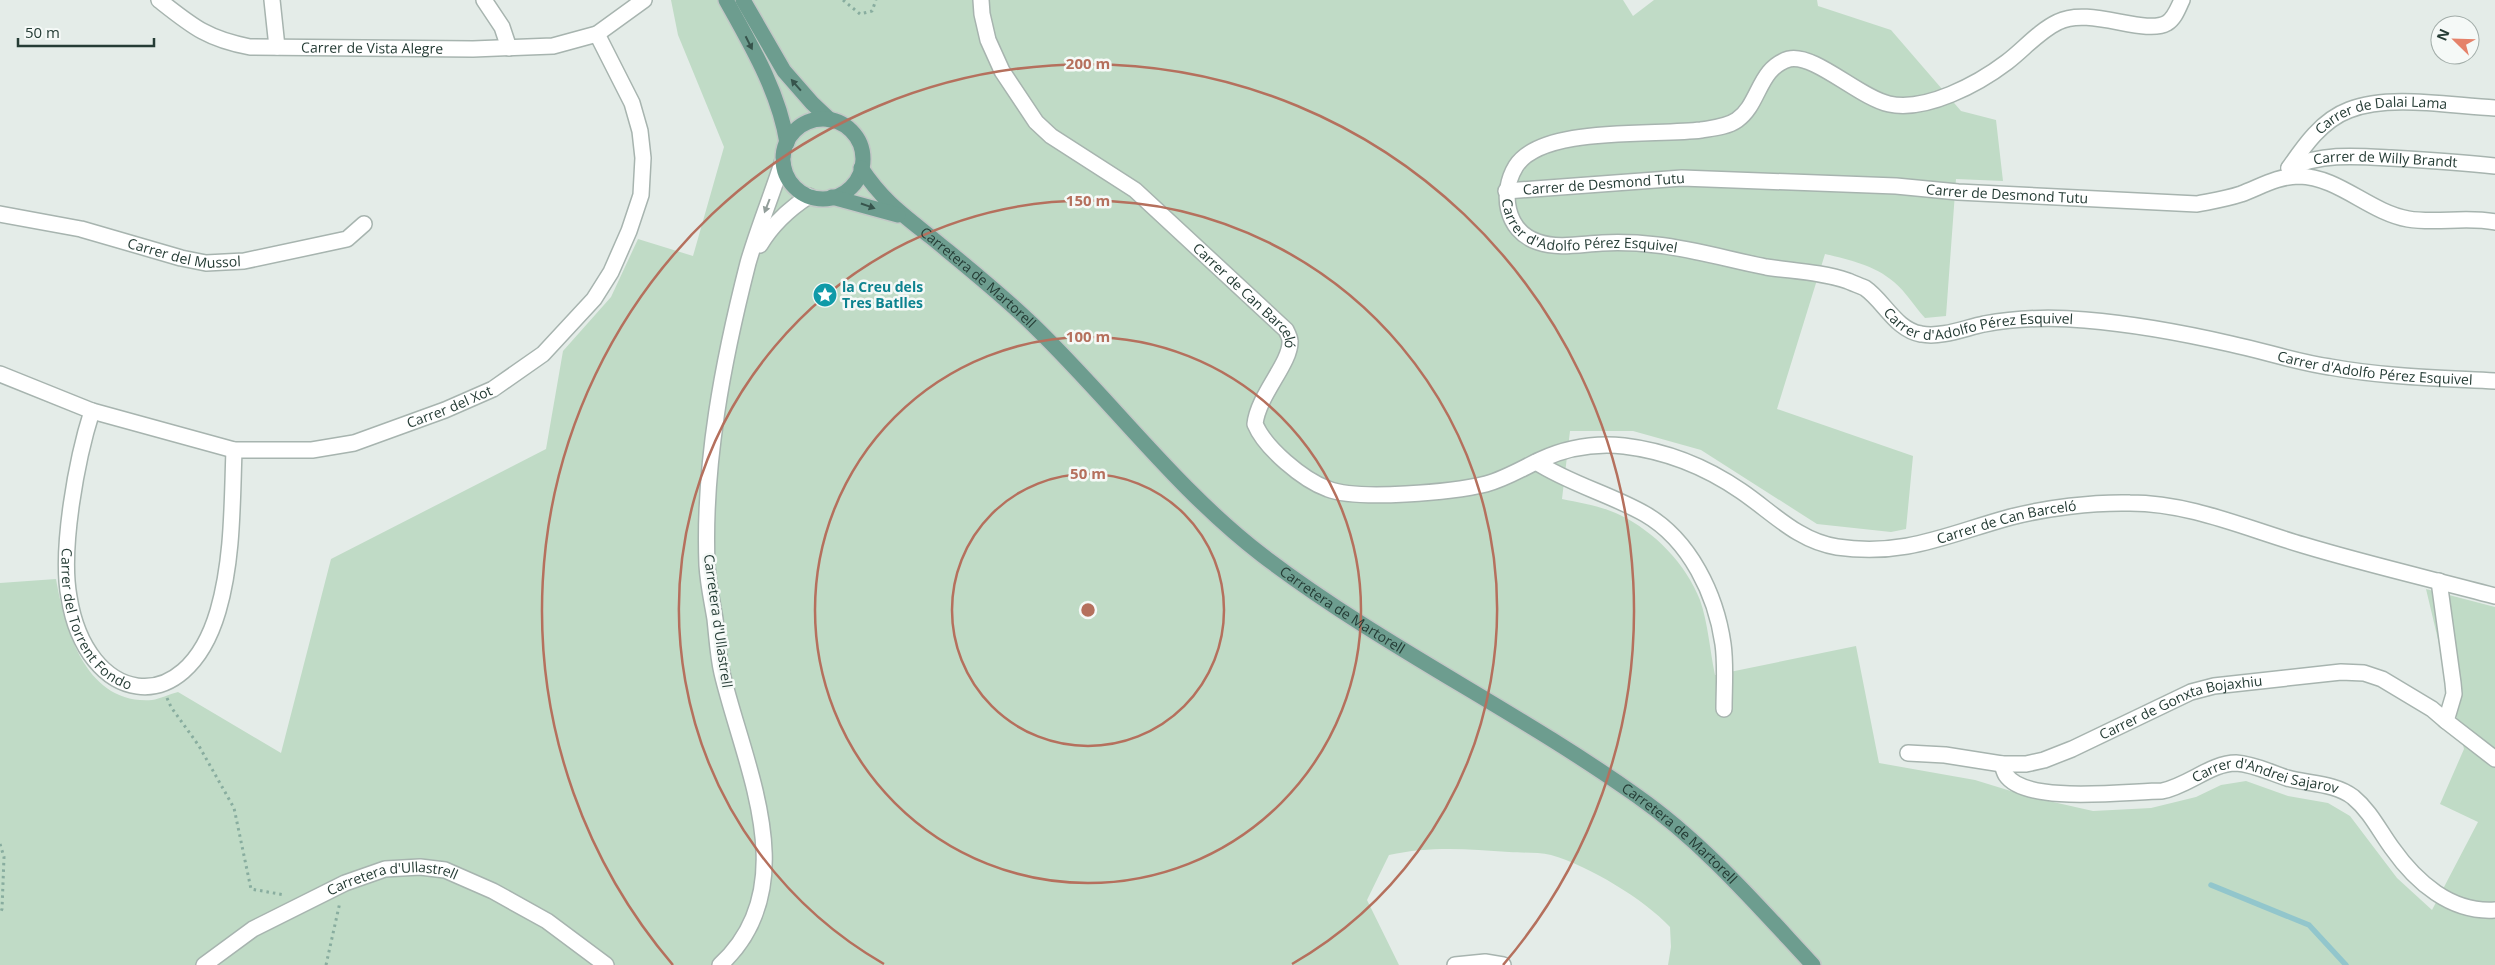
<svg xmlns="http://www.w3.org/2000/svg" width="2495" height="965" viewBox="0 0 2495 965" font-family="'Open Sans',sans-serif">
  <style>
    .green { fill: #c0dbc6 }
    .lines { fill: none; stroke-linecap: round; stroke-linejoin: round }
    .stream { stroke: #92c6cc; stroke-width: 5.5 }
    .minor-casing { stroke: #a7b4af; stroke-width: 18 }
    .major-casing { stroke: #c2c8c6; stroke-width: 18 }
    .path { stroke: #88ad9f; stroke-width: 3; stroke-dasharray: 2.5 4; stroke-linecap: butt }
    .minor { stroke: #fff; stroke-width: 15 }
    .major { stroke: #6d9d8f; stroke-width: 15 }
    .oneway { fill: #37544c }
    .oneway2 { fill: #929e9a }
    .ring { fill: none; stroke: #b5705d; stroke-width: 2.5 }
    .labels { text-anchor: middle; stroke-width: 5; stroke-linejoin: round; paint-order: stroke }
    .street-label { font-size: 14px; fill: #253c35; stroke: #f5f9f7 }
    .culture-label { font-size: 14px; font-weight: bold; fill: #0d838f; stroke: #f5f9f7; text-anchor: start }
    .centre { fill: #b5705d; stroke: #f5f9f7; stroke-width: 2.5 }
    .ring-label { font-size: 15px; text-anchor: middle; font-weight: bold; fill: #b5705d; stroke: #f5f9f7; stroke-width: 5; stroke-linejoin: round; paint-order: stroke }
  </style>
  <rect width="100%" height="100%" fill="#e4ece8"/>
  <!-- green -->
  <path class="green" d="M671,0H1623L1633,16L1654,0H1817L1818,6L1891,30L1961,111L1996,120L2003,181L1956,179L1946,316L1925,318C1915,307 1906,292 1894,282C1874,265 1850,260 1825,254L1777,409L1913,456L1906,529L1891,532L1817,524L1701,450L1633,431H1570L1562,499C1581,503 1602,506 1620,515C1655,532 1686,564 1700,600C1708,623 1710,651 1715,675L1856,646L1879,763L1975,780L2027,796L2093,811L2151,808L2196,797L2221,785L2246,781L2288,796L2328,803L2350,816L2397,878L2432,910L2478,822L2440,804L2464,749L2426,589L2495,607V965H1668L1671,947L1670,927C1644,899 1589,866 1551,855C1538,852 1522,853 1509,852C1468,849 1430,846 1389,855L1367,900L1399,965H0V583L56,579C65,630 86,705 152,700C160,699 169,694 178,692L281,753L331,559L546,449L563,351L611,297L638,239L693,256L724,147L678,35Z"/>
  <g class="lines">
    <!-- stream -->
    <polyline class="stream" points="2211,885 2309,925 2346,965"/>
    <defs>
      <g id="minor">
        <path id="s1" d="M159,0C192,26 207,39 250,47L473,49L553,46L597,34L644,0"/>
        <polyline points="272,0 277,47"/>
        <polyline points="484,0 502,27 509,48"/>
        <path id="s2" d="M981,0L982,14L988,40L1002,71L1036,122L1051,136L1135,190L1286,330C1288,334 1290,338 1290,341C1291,363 1258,395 1255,424C1265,448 1303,480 1328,489C1358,501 1453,492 1486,484C1505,479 1523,468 1540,460C1566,448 1596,443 1624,446C1666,451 1706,467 1741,491C1772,512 1798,541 1837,547C1905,557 1948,534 2011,517C2046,508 2093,502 2130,503C2190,503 2245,528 2303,545C2366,564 2431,579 2495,596"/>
        <path id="s3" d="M2182,0C2178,8 2175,18 2167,23C2145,36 2089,6 2058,22C2039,31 2024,49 2007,62C1978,84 1926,112 1889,104C1860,98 1814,53 1789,59C1758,68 1760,104 1737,120C1727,127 1713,128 1701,130C1656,136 1542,125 1516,166C1500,192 1505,231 1538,242C1558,249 1581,244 1602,243C1620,242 1640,243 1657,245C1694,249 1730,260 1766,267C1793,271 1822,272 1848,281C1850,282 1863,287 1865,288C1884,301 1896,330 1921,334C1941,338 1965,328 1984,324C2017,318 2052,317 2085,320C2134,324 2183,333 2231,344C2264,351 2296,362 2330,367C2385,377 2439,378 2495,381"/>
        <path id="s4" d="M2289,168C2304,146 2322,120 2349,110C2390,94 2451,106 2495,108"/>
        <path id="s5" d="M2289,168C2322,153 2356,156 2391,158C2426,160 2460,162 2495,166"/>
        <path id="s6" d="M1506,191L1682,178L1896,186L1958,192L2197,204C2212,201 2226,199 2241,194C2260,187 2278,176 2299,176C2339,177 2369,212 2408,219C2436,224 2466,216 2495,222"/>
        <path id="s7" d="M0,214L81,229L181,258L206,263L244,261L347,239L364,224"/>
        <path d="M760,245C773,223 789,209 809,196"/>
        <path id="s8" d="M0,374L92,411L234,450H312L354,443L445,410L493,389L543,354L594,299L611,272L629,231L641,195L643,158L640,131L632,103L597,34"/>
        <path id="s9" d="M92,411C77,458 60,548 69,597C86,704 185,723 218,611C233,559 232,504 234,450"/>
        <path d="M1536,462C1570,484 1610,494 1645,514C1690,540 1716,595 1723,644C1726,665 1724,688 1724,709"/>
        <polyline points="2439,581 2453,683 2454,694 2446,721 2495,759"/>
        <path id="s10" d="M1908,753L1945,755L2002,764H2026L2044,760L2072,749L2191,692L2214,686L2341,672L2364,673L2382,679L2432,709L2446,721"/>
        <path id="s11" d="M2002,764C2003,767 2004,772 2006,775C2026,805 2129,791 2162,791C2188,786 2211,763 2236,763C2254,764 2271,773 2287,778C2308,784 2335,783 2353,797C2370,811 2379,830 2392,848C2416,882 2451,913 2495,910"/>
        <path id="s12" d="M204,965L253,929L345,883L385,869L420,867L445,870L493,891L547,921L606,965"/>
        <path d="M720,965C806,886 744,766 722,673C718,656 717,637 715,619C712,601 708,583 707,565C703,464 723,361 748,263C758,228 772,195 783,160"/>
        <polyline points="1455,965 1485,962 1503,965"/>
      </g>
      <g id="major">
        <path d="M726,0C751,45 779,92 787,143"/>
        <polyline points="743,0 784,71 812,103 830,120"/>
        <circle cx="823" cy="159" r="40"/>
        <path id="s13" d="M861,168C883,201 902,214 932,238C966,266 1000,293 1032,324C1110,399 1176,489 1262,555C1380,645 1516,710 1637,796C1704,843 1758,906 1813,965"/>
        <polyline points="832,197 898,215"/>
      </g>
    </defs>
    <!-- minor casing -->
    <use href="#minor" class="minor-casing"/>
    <!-- major casing -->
    <use href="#major" class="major-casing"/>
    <!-- path -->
    <g class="path">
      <polyline points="843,0 860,14 872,11 876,0"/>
      <polyline points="167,698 171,707 199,746 234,808 251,889 285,895"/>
      <polyline points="0,844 4,857 2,909 0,914"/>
      <polyline points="326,965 340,902"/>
    </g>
    <!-- minor -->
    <use href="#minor" class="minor"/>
    <!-- major -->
    <use href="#major" class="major"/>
  </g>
  <!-- one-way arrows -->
  <defs><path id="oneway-solid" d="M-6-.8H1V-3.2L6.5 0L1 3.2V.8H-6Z" transform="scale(1.25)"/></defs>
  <g class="oneway">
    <use href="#oneway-solid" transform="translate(749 43) rotate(63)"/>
    <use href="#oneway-solid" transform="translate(796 85) rotate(-131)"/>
    <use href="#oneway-solid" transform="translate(868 206) rotate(19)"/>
  </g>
  <use class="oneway2" href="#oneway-solid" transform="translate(767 206) rotate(111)"/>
  <!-- distance rings -->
  <g class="ring">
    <circle cx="1088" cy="610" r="136"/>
    <circle cx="1088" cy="610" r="273"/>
    <path d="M884 964A409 409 0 1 1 1292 964"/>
    <path d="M673 965A546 546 0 1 1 1503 965"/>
  </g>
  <!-- icons -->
  <defs>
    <symbol id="sight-disc" viewBox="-11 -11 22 22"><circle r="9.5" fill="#0f9aa8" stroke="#f5f9f7"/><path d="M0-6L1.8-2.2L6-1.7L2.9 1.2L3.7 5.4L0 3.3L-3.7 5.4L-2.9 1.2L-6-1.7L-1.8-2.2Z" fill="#fff"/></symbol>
  </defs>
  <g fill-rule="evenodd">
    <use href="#sight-disc" x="811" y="281" width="28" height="28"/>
  </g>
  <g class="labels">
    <!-- street labels -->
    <g class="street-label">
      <text dy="5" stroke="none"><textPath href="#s1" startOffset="226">Carrer de Vista Alegre</textPath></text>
      <text dy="5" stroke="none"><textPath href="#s4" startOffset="115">Carrer de Dalai Lama</textPath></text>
      <text dy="5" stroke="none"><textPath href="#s5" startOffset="98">Carrer de Willy Brandt</textPath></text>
      <text dy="5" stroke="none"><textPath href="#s6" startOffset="98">Carrer de Desmond Tutu</textPath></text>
      <text dy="5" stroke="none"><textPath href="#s6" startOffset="502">Carrer de Desmond Tutu</textPath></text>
      <text dy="5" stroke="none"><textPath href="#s3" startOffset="889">Carrer d'Adolfo Pérez Esquivel</textPath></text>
      <text dy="5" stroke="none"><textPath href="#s7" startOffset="189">Carrer del Mussol</textPath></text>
      <text dy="5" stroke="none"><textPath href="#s13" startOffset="161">Carretera de Martorell</textPath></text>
      <text dy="5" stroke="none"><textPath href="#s2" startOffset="410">Carrer de Can Barceló</textPath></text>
      <text dy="5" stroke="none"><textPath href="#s3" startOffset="1309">Carrer d'Adolfo Pérez Esquivel</textPath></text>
      <text dy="5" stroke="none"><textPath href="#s3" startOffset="1714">Carrer d'Adolfo Pérez Esquivel</textPath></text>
      <text dy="5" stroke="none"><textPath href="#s8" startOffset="469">Carrer del Xot</textPath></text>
      <text dy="5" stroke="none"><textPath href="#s2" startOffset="1381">Carrer de Can Barceló</textPath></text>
      <text dy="5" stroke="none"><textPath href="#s13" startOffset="656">Carretera de Martorell</textPath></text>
      <text dy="5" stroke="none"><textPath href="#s9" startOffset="221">Carrer del Torrent Fondo</textPath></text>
      <text transform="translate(718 621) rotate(82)" y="5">Carretera d'Ullastrell</text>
      <text dy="5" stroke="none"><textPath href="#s10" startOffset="285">Carrer de Gonxta Bojaxhiu</textPath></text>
      <text dy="5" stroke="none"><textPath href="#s11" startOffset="282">Carrer d'Andrei Sajarov</textPath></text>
      <text dy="5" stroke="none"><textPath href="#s13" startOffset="1061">Carretera de Martorell</textPath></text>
      <text dy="5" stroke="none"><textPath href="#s12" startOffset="212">Carretera d'Ullastrell</textPath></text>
    </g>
    <!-- culture labels -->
    <g class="culture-label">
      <text x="842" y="292">la Creu dels<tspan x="842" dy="16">Tres Batlles</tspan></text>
    </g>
  </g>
  <circle cx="1088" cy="610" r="8" class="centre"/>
  <g class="ring-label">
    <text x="1088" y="69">200 m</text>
    <text x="1088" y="206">150 m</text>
    <text x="1088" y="342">100 m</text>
    <text x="1088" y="479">50 m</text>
  </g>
  <!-- north arrow -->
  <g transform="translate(2455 40) rotate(293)"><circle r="24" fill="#f5f9f7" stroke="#a2ada9"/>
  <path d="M0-4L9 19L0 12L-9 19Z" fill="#e5826a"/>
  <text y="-8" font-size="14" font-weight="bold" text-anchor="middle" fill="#253c35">N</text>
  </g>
  <!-- scale -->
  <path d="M18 38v8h136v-8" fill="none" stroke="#253c35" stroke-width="2.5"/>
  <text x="25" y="38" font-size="15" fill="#253c35" stroke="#f5f9f7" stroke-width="4" paint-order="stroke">50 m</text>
</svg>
